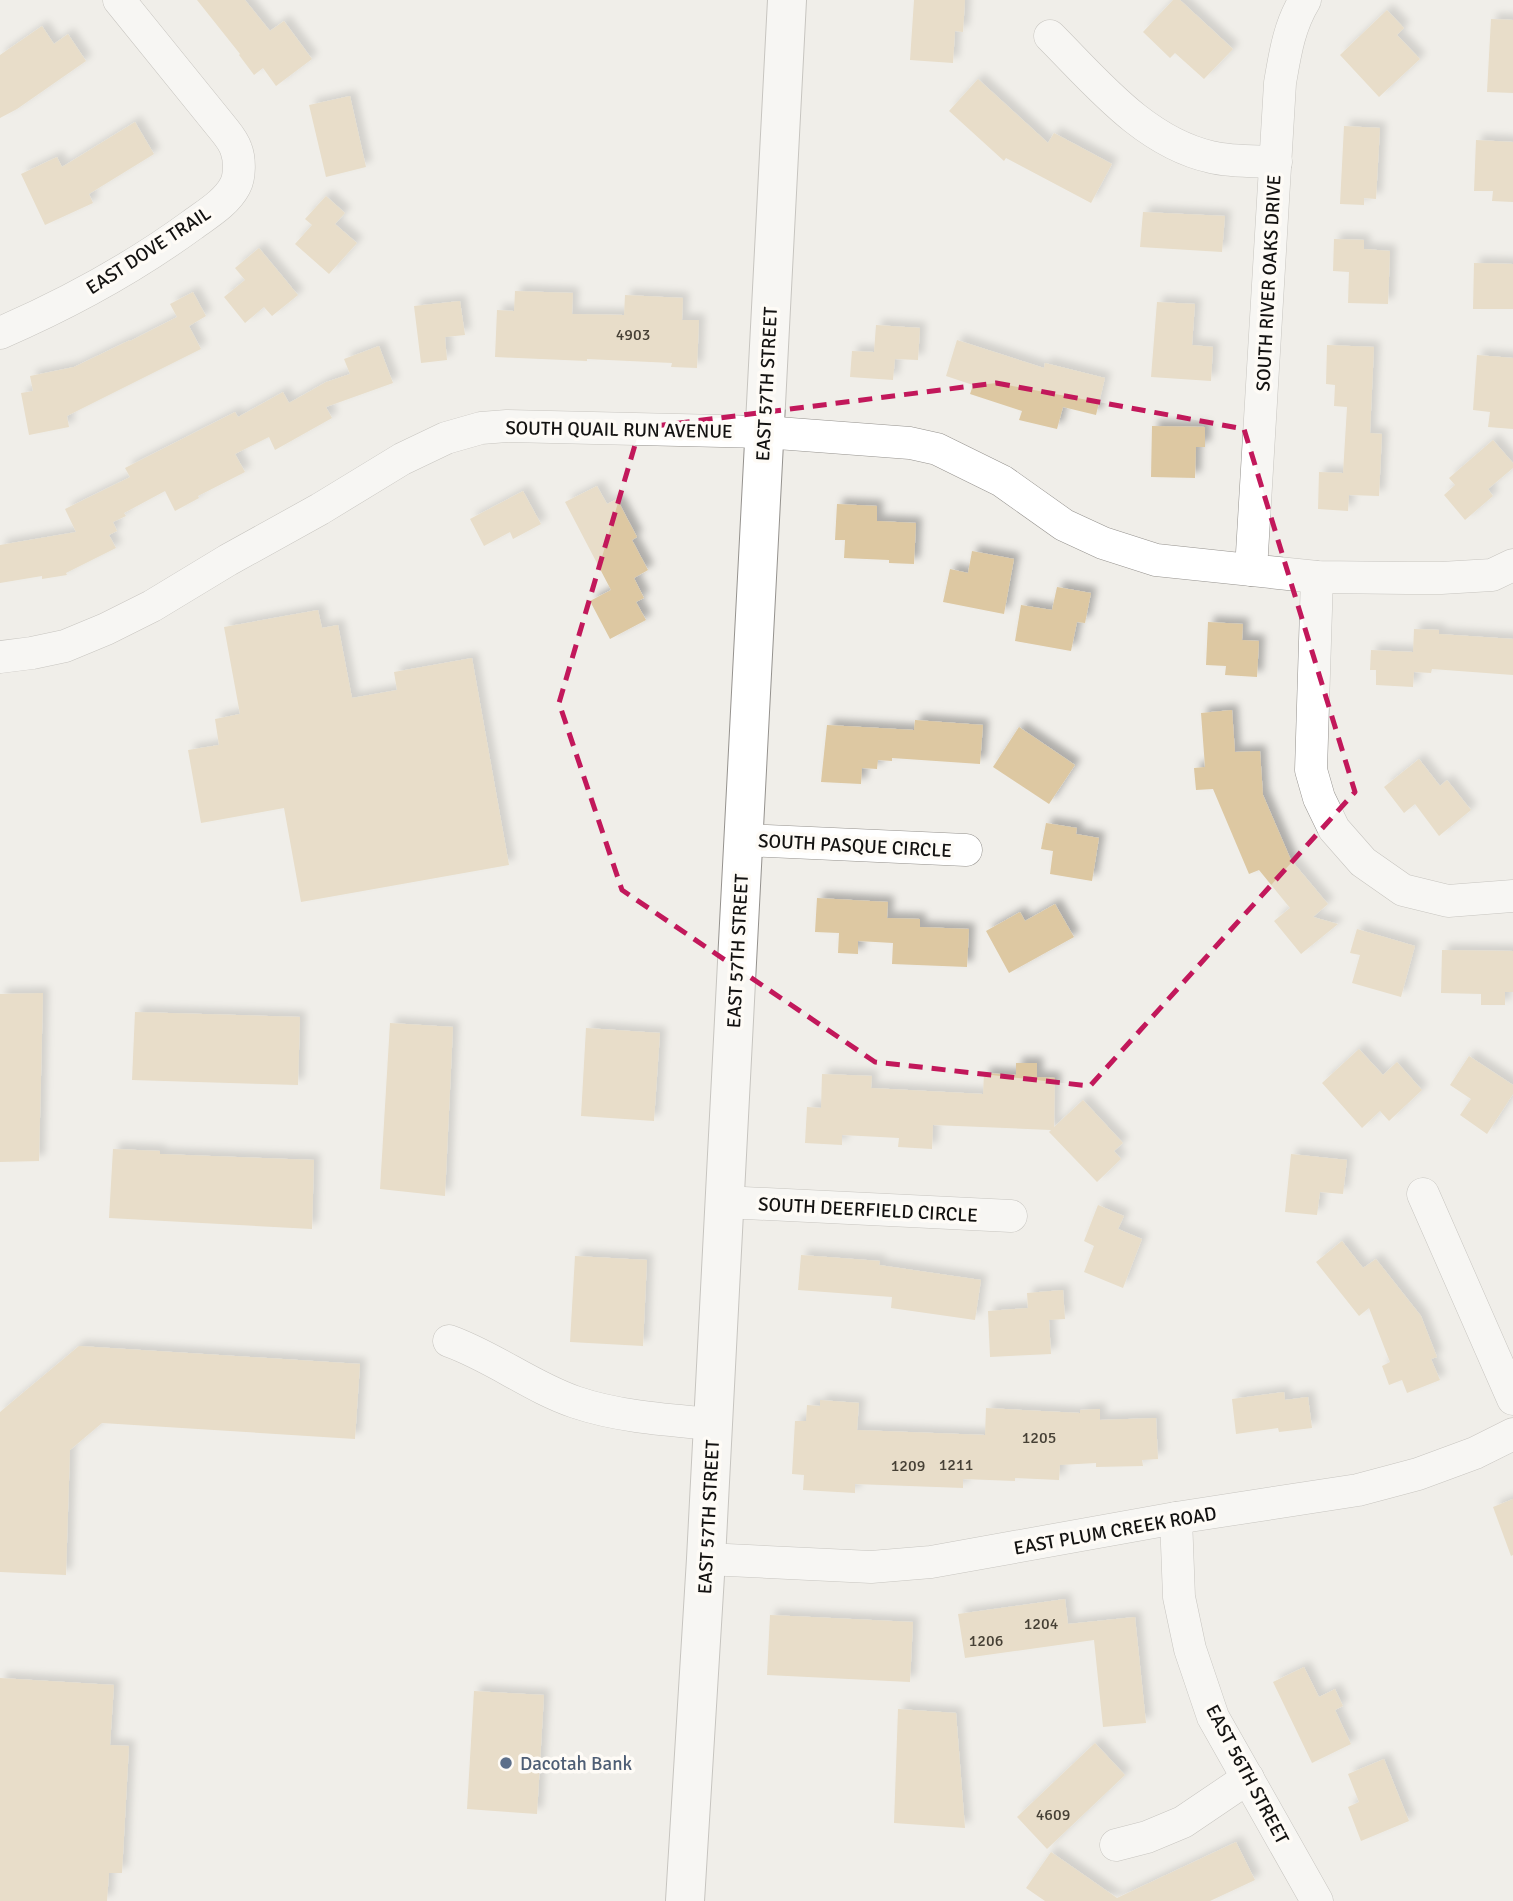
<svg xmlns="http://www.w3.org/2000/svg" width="1513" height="1901" viewBox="0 0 1513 1901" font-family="Signika,sans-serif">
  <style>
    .building { fill: #ddc8a2; filter: url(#shadow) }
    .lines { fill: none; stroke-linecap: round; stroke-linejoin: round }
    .minor-casing { stroke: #95928e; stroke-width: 33 }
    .major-casing { stroke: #95928e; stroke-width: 40 }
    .minor { stroke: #fff; stroke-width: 32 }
    .major { stroke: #fff; stroke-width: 38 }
    .marked { fill: none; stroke: #c2185b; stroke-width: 5; stroke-dasharray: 14 9; stroke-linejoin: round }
    .service-dot { fill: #5c6f8a; stroke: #fefbf6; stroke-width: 2.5 }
    .labels { text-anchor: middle; stroke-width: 7; stroke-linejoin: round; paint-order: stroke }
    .number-label { font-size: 16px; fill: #464035 }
    .street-label { font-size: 19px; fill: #131211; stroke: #fefbf6 }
    .service-label { font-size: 19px; fill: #4e5e75; stroke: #fefbf6; text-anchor: start }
  </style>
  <defs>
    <filter id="shadow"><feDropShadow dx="6" dy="-6" stdDeviation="3.5" flood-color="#0004"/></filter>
  </defs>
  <rect width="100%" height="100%" fill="#f0eee9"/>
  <!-- building -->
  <g class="building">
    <polygon points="197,0 245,0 270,31 284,21 312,59 276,86 263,68 254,75 239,55 240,54"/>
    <polygon points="914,0 965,0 963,32 955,31 953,63 910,60"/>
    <polygon points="1173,0 1180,0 1233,49 1204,79 1175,53 1170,58 1143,32"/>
    <polygon points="1387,10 1404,28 1397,35 1420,59 1379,97 1340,55"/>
    <polygon points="1491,19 1513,20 1513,93 1487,92"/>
    <polygon points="42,26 54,44 68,34 86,61 17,109 0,118 0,55"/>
    <polygon points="978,79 1048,143 1054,133 1112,164 1091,203 1006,158 1004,161 949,111"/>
    <polygon points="350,96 366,167 326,177 309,105"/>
    <polygon points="135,122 154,154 89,194 93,203 45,225 21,174 57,157 62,167"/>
    <polygon points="1344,126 1380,128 1376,199 1364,198 1364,205 1340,204"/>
    <polygon points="1476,140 1513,142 1513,202 1492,201 1493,191 1474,191"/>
    <polygon points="326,196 345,213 335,224 357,243 329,274 295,244 312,225 305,219"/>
    <polygon points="1143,212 1225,216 1222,252 1140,247"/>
    <polygon points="1334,239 1364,240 1364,249 1390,251 1388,304 1348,303 1349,272 1333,271"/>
    <polygon points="259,248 298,295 272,316 264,307 245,323 224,297 245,280 235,268"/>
    <polygon points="1474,263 1513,264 1513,309 1473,309"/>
    <polygon points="515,291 573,293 572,314 624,315 625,295 683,298 682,320 699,320 697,368 671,367 672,363 587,359 587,361 495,357 497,310 514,311"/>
    <polygon points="193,292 206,316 189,326 201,349 67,416 69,427 29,435 21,393 33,391 30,376 74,367 130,340 130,341 177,317 170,304"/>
    <polygon points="460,301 465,335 445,337 447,360 421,363 414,306"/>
    <polygon points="1157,302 1195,304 1192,345 1213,347 1211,381 1151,377"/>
    <polygon points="876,325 920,328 918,360 895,359 893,380 850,377 852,351 874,352"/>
    <polygon points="957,340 1044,368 1045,363 1105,378 1096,415 1063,407 1057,429 1019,420 1022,411 970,394 973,385 946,376"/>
    <polygon points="1327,345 1374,347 1370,433 1382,434 1379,496 1349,495 1348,511 1318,509 1319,472 1343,473 1347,407 1334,406 1335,385 1326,384"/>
    <polygon points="379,346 393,383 326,407 332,418 275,450 269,437 235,454 245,472 198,496 199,498 175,511 165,491 124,513 126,516 113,522 117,531 109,535 116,548 66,573 67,575 42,579 42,576 0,583 0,545 76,532 65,509 130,477 125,468 235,412 238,417 283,392 289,403 326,382 350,374 344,359"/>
    <polygon points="1477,355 1513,358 1513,429 1488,427 1490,412 1473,410"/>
    <polygon points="1152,426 1205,427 1205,447 1196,447 1195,478 1151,477"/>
    <polygon points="1493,440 1513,463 1513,468 1488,489 1493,496 1465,520 1444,495 1455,485 1449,478"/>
    <polygon points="597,486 607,504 617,499 637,537 632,540 648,570 634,578 644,598 636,602 646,620 610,639 590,601 611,590 565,502"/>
    <polygon points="523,491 541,524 513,539 510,532 484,546 470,519"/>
    <polygon points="837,504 877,506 877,521 916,523 914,564 889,563 889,560 844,558 845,540 835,540"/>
    <polygon points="972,551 1014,559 1004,614 943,602 950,569 968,573"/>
    <polygon points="1057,587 1091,593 1085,623 1077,622 1071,651 1015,641 1021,605 1052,610"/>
    <polygon points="318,610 322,628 338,625 352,698 397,690 394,672 472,658 509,865 301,902 284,808 201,823 188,750 219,745 215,719 240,714 224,627"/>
    <polygon points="1208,622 1243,624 1242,640 1259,641 1257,677 1225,675 1226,666 1206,665"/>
    <polygon points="1414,629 1439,630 1439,634 1513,639 1513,675 1432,669 1431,673 1414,672 1413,687 1376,685 1376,670 1370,670 1371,650 1413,652"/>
    <polygon points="1232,710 1235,752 1260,751 1263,795 1291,860 1328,904 1313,917 1338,924 1301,954 1274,921 1290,908 1259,870 1249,874 1213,789 1196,790 1194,768 1205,767 1201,713"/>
    <polygon points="915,720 983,725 980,764 892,758 892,761 878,760 877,769 862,768 861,784 821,782 827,725 914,730"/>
    <polygon points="1019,727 1075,765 1049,804 993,767"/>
    <polygon points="1419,759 1440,786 1447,780 1471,810 1439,836 1415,804 1404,813 1384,787"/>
    <polygon points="1046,823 1077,828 1076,834 1099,838 1092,881 1050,874 1053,851 1041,849"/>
    <polygon points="817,898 888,902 887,918 920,919 920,927 969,929 967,967 892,964 893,943 858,941 858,954 838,953 839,933 815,932"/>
    <polygon points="1055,904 1074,937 1009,973 986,931 1020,912 1025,921"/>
    <polygon points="1357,929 1415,946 1401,997 1352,983 1360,955 1350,953"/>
    <polygon points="1442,950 1513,951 1513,992 1505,992 1505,1005 1481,1005 1481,994 1441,993"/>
    <polygon points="43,993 39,1161 0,1162 0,994"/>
    <polygon points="135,1012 300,1017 298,1085 132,1080"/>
    <polygon points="390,1023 453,1027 445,1196 380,1189"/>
    <polygon points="586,1028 660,1033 654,1121 581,1116"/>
    <polygon points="1359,1049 1383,1075 1397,1062 1422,1090 1389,1121 1380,1111 1362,1128 1322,1083"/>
    <polygon points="1469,1056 1513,1085 1513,1094 1487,1134 1460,1115 1471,1099 1450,1085"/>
    <polygon points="1016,1063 1037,1063 1037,1077 1055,1078 1054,1127 1083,1100 1123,1143 1114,1151 1121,1159 1097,1182 1049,1132 1051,1130 933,1125 932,1149 898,1147 899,1138 842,1135 842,1145 805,1143 807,1107 821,1108 822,1074 872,1076 871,1088 983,1094 984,1073 1016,1075"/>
    <polygon points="113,1149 160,1151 160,1154 314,1160 312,1229 109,1218"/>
    <polygon points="1291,1154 1347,1160 1343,1194 1320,1192 1317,1215 1285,1212"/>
    <polygon points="1098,1205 1124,1216 1118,1229 1142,1239 1123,1288 1084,1272 1094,1246 1084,1241"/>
    <polygon points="1342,1241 1363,1268 1376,1259 1421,1316 1437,1357 1431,1359 1440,1380 1407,1393 1402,1380 1389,1385 1382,1366 1390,1362 1369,1308 1359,1316 1316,1262"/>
    <polygon points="801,1255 880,1261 879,1265 981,1280 975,1320 891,1308 892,1297 798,1290"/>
    <polygon points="575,1256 647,1260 643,1346 570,1342"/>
    <polygon points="1063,1290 1065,1319 1049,1320 1051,1354 990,1357 988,1311 1028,1308 1027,1293"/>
    <polygon points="79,1346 360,1364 355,1439 102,1423 70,1450 66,1575 0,1572 0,1412"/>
    <polygon points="1284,1392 1285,1400 1308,1397 1312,1428 1279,1432 1278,1428 1236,1434 1232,1399"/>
    <polygon points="820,1400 859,1403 857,1430 985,1435 986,1408 1080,1413 1080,1410 1100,1409 1100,1420 1156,1418 1158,1459 1142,1460 1143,1466 1096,1467 1096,1463 1060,1465 1059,1480 1015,1478 1015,1481 963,1479 963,1488 855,1484 855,1493 803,1490 804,1475 792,1474 795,1421 806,1421 807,1405 820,1406"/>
    <polygon points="1513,1499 1513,1555 1511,1556 1493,1507"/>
    <polygon points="1065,1599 1068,1624 1135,1617 1146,1723 1103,1727 1094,1640 965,1658 958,1614"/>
    <polygon points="770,1615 913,1622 910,1682 767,1675"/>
    <polygon points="1304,1667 1319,1697 1335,1689 1343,1706 1335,1710 1351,1744 1312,1763 1273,1682"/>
    <polygon points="0,1678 114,1685 110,1745 129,1746 122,1873 109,1873 107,1901 0,1901"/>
    <polygon points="474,1691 544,1695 537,1814 467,1809"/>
    <polygon points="898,1709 956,1713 965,1828 894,1823"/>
    <polygon points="1095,1743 1125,1775 1047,1849 1017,1817"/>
    <polygon points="1384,1759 1409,1821 1361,1841 1348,1807 1359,1802 1348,1774"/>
    <polygon points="1236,1842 1255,1880 1210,1901 1045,1901 1026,1888 1051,1852 1117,1898"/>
  </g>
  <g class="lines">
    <defs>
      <g id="minor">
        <path d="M1050,36C1096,82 1144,142 1211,157C1231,162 1255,161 1276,162"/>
        <path d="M0,333C67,304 133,268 192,225C207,214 226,203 235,186C240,177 240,159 236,149C234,143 229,136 225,131L119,0"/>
        <path d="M1251,570L1280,83C1285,54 1289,26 1305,0"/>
        <polyline points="1317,577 1311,770 1319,798 1334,829 1363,862 1403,890 1448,901 1513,896"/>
        <polyline points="0,657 32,653 65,646 106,629 152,606 228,560 320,509 402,459 446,438 481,428 507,426 764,432 910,443 937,449 1002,481 1064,525 1103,543 1156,560 1317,577 1407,578 1441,578 1492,575 1513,565"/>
        <polyline points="743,840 966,850"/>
        <polyline points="1423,1194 1513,1399"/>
        <polyline points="724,1202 1011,1216"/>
        <path d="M449,1341C494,1357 531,1387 575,1402C619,1417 668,1420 713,1424"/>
        <polyline points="1176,1518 1179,1597 1190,1649 1213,1717 1317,1901"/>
        <polyline points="706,1559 871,1567 931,1562 1176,1518 1358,1490 1418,1474 1475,1453 1513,1434"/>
        <polyline points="1116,1845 1147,1837 1183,1822 1248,1778"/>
      </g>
      <polyline id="major" points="685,1901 706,1559 787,0"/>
    </defs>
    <!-- minor casing -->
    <use href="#minor" class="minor-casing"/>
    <!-- major casing -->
    <use href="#major" class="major-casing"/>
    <!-- minor -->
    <use href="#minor" class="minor"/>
    <!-- major -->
    <use href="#major" class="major"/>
  </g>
  <!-- marked area -->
  <path d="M0 0H1513V1901H0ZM996,383L1244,429L1355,792L1090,1086L875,1062L622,890L559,703L640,428Z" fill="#f0eee9" fill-opacity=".55" fill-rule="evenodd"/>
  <path class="marked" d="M996,383L1244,429L1355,792L1090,1086L875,1062L622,890L559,703L640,428Z"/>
  <!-- markers -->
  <circle class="service-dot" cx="506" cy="1763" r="7"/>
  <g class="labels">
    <!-- number labels -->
    <g class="number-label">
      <text x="633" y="340">4903</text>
      <text x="1039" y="1443">1205</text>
      <text x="956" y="1470">1211</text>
      <text x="908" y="1471">1209</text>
      <text x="1041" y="1629">1204</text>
      <text x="986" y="1646">1206</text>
      <text x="1053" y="1820">4609</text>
    </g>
    <!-- street labels -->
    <g class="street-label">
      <text transform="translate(148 250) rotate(-33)" y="7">EAST DOVE TRAIL</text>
      <text transform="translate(1268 283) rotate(-87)" y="7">SOUTH RIVER OAKS DRIVE</text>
      <text transform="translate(766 384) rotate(-87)" y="7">EAST 57TH STREET</text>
      <text transform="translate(619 429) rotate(1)" y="7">SOUTH QUAIL RUN AVENUE</text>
      <text transform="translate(855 845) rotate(3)" y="7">SOUTH PASQUE CIRCLE</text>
      <text transform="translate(737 951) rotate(-87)" y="7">EAST 57TH STREET</text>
      <text transform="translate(868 1209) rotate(3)" y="7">SOUTH DEERFIELD CIRCLE</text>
      <text transform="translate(708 1517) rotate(-87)" y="7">EAST 57TH STREET</text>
      <text transform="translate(1115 1530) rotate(-10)" y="7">EAST PLUM CREEK ROAD</text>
      <text transform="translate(1248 1774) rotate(62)" y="7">EAST 56TH STREET</text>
    </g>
    <!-- service labels -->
    <g class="service-label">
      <text x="520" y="1770">Dacotah Bank</text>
    </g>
  </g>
</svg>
